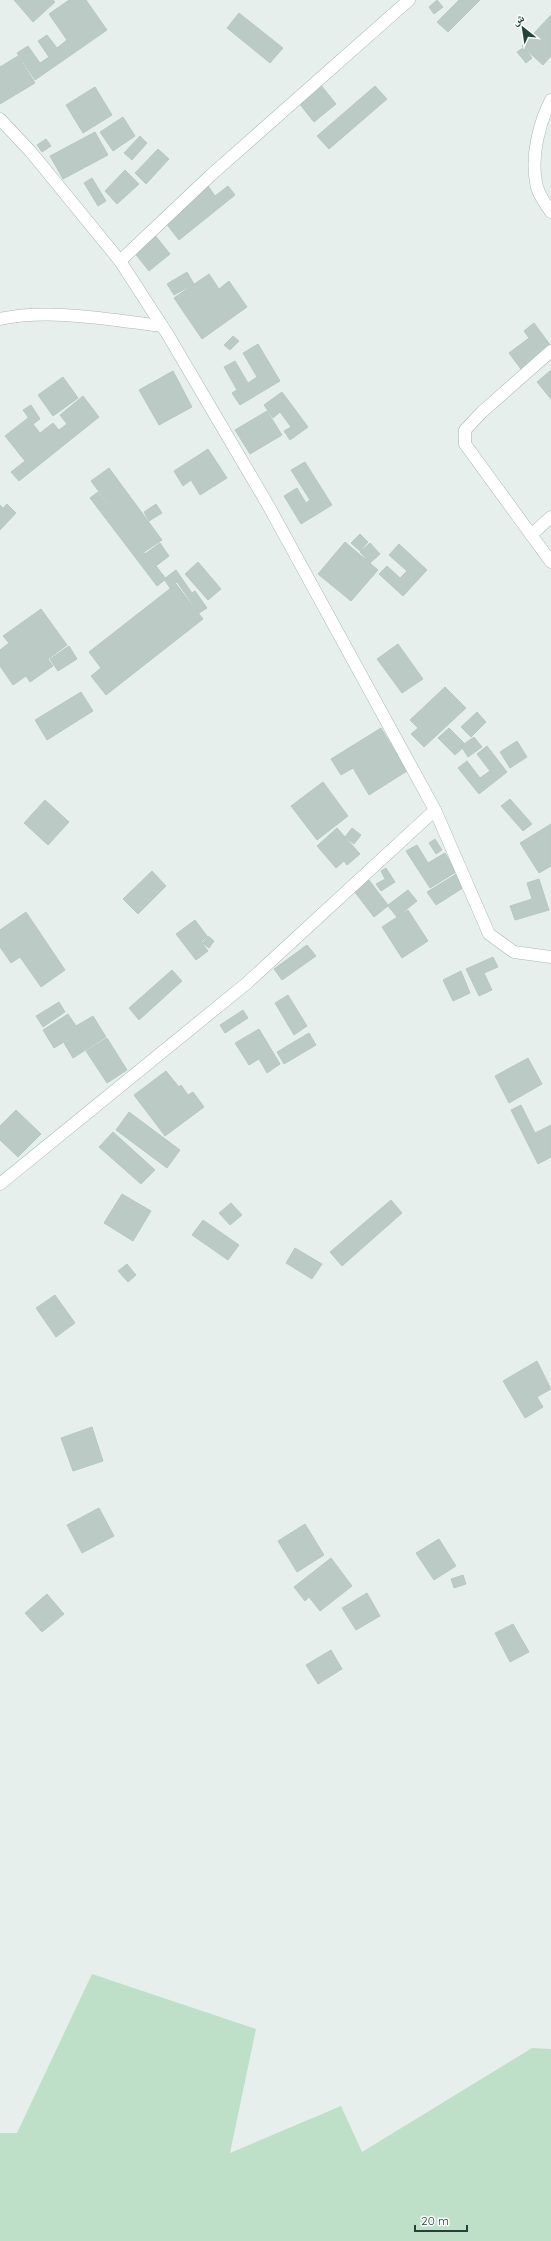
<svg xmlns="http://www.w3.org/2000/svg" width="551" height="2241" viewBox="0 0 551 2241" font-family="Quicksand,'Noto Naskh Arabic',sans-serif">
  <style>
    .green { fill: #bfe0c8 }
    .building { fill: #bbcac4; stroke: #b8c9c2 }
    .lines { fill: none; stroke-linecap: round; stroke-linejoin: round }
    .minor-casing { stroke: #a8b8b2; stroke-width: 13 }
    .minor { stroke: #fff; stroke-width: 12 }
  </style>
  <rect width="100%" height="100%" fill="#e6efeb"/>
  <!-- green -->
  <polygon class="green" points="92,1974 256,2029 230,2153 341,2106 362,2152 532,2048 551,2049 551,2241 0,2241 0,2133 17,2133"/>
  <!-- building -->
  <g class="building">
    <polygon points="14,0 53,0 55,2 33,22"/>
    <polygon points="69,0 86,0 107,30 35,80 17,53 28,46 40,63 49,57 38,41 47,35 57,48 67,40 49,14"/>
    <polygon points="437,0 443,7 434,14 429,7"/>
    <polygon points="459,0 480,0 448,32 437,22"/>
    <polygon points="239,13 283,48 270,63 227,28"/>
    <polygon points="551,15 551,56 543,65 522,46"/>
    <polygon points="524,47 532,58 526,63 517,52"/>
    <polygon points="18,56 35,83 0,104 0,67"/>
    <polygon points="320,84 336,104 314,122 298,102"/>
    <polygon points="375,86 387,99 329,149 317,136"/>
    <polygon points="95,87 112,115 83,133 66,105"/>
    <polygon points="123,117 135,136 113,151 100,132"/>
    <polygon points="95,132 108,155 63,179 50,156"/>
    <polygon points="140,136 147,143 132,160 124,153"/>
    <polygon points="46,139 51,146 42,152 37,145"/>
    <polygon points="158,149 169,159 146,184 135,173"/>
    <polygon points="125,170 139,184 117,204 105,191"/>
    <polygon points="92,178 106,201 98,206 84,183"/>
    <polygon points="206,183 215,196 228,186 235,195 179,240 165,222"/>
    <polygon points="154,234 170,254 149,271 133,251"/>
    <polygon points="187,272 194,284 174,295 167,284"/>
    <polygon points="209,274 219,289 229,281 247,307 202,339 174,298"/>
    <polygon points="534,323 551,346 521,369 509,353 529,338 524,331"/>
    <polygon points="233,336 239,341 230,350 224,345"/>
    <polygon points="258,344 280,381 240,405 232,393 237,390 224,367 235,361 248,383 257,377 243,353"/>
    <polygon points="551,370 551,399 537,382"/>
    <polygon points="173,371 192,407 159,425 139,390"/>
    <polygon points="63,377 78,398 53,416 38,395"/>
    <polygon points="282,392 308,427 290,440 284,431 291,427 280,412 273,418 264,405"/>
    <polygon points="83,396 99,417 19,481 11,472 25,461 5,436 28,418 40,433 53,423 59,430 67,424 60,415"/>
    <polygon points="31,405 40,419 33,424 23,410"/>
    <polygon points="267,411 282,435 250,454 235,430"/>
    <polygon points="208,449 227,478 200,495 191,480 183,486 174,471"/>
    <polygon points="305,462 332,505 301,524 284,496 297,488 306,503 310,500 291,470"/>
    <polygon points="109,468 162,540 144,552 91,481"/>
    <polygon points="98,492 145,554 160,543 169,556 156,566 166,579 157,586 90,498"/>
    <polygon points="7,504 16,513 0,530 0,505 3,508"/>
    <polygon points="156,504 162,513 149,521 144,512"/>
    <polygon points="360,534 368,542 360,551 351,543"/>
    <polygon points="345,542 378,570 351,601 318,574"/>
    <polygon points="370,543 380,554 370,563 360,552"/>
    <polygon points="399,544 427,570 403,596 379,574 387,566 400,578 407,571 389,555"/>
    <polygon points="198,562 221,589 208,600 185,574"/>
    <polygon points="176,570 192,593 195,591 207,608 199,613 177,582 170,588 164,579"/>
    <polygon points="176,584 203,619 106,695 91,676 101,668 89,652"/>
    <polygon points="41,609 67,645 48,659 53,666 30,682 26,676 13,685 0,666 0,650 9,643 3,636"/>
    <polygon points="398,644 423,679 402,693 377,659"/>
    <polygon points="69,646 77,659 58,671 50,659"/>
    <polygon points="445,687 466,708 424,747 411,734 418,728 410,720"/>
    <polygon points="81,692 93,711 47,740 35,720"/>
    <polygon points="477,712 486,722 471,737 461,727"/>
    <polygon points="381,728 407,771 369,795 353,768 341,775 331,759"/>
    <polygon points="449,728 466,745 455,755 438,738"/>
    <polygon points="474,737 482,747 468,757 461,746"/>
    <polygon points="517,741 527,757 510,768 500,752"/>
    <polygon points="487,746 507,772 479,794 458,768 467,761 480,778 490,771 477,754"/>
    <polygon points="323,782 348,816 317,840 291,806"/>
    <polygon points="510,799 532,824 523,831 501,806"/>
    <polygon points="45,800 69,822 48,845 24,823"/>
    <polygon points="551,824 551,866 539,873 520,843"/>
    <polygon points="337,828 360,854 347,865 344,861 336,868 317,846"/>
    <polygon points="352,828 361,835 354,844 345,837"/>
    <polygon points="435,839 442,850 436,854 429,843"/>
    <polygon points="417,845 428,863 445,853 456,872 430,888 406,851"/>
    <polygon points="386,868 395,882 381,891 376,884 385,879 381,871"/>
    <polygon points="152,871 166,886 138,914 123,899"/>
    <polygon points="458,873 466,886 436,905 427,892"/>
    <polygon points="539,879 549,910 515,920 510,906 532,899 527,883"/>
    <polygon points="369,880 388,905 408,890 417,901 397,917 388,906 374,917 354,891"/>
    <polygon points="408,910 428,941 402,958 382,927"/>
    <polygon points="26,912 65,970 41,987 20,957 11,963 0,947 0,930"/>
    <polygon points="195,920 207,936 201,942 208,951 196,960 176,934"/>
    <polygon points="208,936 214,941 209,948 202,943"/>
    <polygon points="307,945 316,956 282,980 274,969"/>
    <polygon points="493,957 498,967 484,973 492,990 479,996 466,969"/>
    <polygon points="172,970 182,981 139,1020 129,1008"/>
    <polygon points="461,971 470,993 453,1001 443,980"/>
    <polygon points="288,995 307,1026 294,1035 275,1003"/>
    <polygon points="59,1002 65,1012 43,1027 36,1016"/>
    <polygon points="243,1010 248,1018 225,1033 220,1025"/>
    <polygon points="68,1014 80,1032 54,1048 43,1030"/>
    <polygon points="93,1016 106,1037 73,1058 64,1043 80,1033 76,1026"/>
    <polygon points="259,1029 280,1064 267,1073 259,1059 249,1065 235,1043"/>
    <polygon points="309,1033 316,1045 284,1064 277,1052"/>
    <polygon points="107,1038 127,1070 107,1083 86,1051"/>
    <polygon points="528,1058 542,1084 509,1103 495,1076"/>
    <polygon points="166,1071 179,1087 181,1085 188,1095 193,1092 204,1107 165,1136 134,1095"/>
    <polygon points="521,1105 535,1133 551,1125 551,1157 538,1164 511,1110"/>
    <polygon points="16,1110 41,1134 18,1157 0,1140 0,1126"/>
    <polygon points="129,1112 180,1150 167,1168 116,1130"/>
    <polygon points="113,1132 155,1170 141,1184 99,1147"/>
    <polygon points="122,1194 151,1211 133,1241 104,1223"/>
    <polygon points="391,1200 402,1213 342,1266 330,1252"/>
    <polygon points="231,1203 242,1215 230,1225 219,1213"/>
    <polygon points="203,1220 239,1245 228,1260 192,1235"/>
    <polygon points="295,1248 322,1264 312,1279 286,1263"/>
    <polygon points="127,1264 136,1275 128,1282 118,1271"/>
    <polygon points="55,1295 75,1323 56,1337 36,1308"/>
    <polygon points="537,1361 551,1389 537,1397 543,1407 525,1418 503,1381"/>
    <polygon points="92,1427 103,1461 73,1471 61,1438"/>
    <polygon points="99,1508 114,1536 82,1553 67,1525"/>
    <polygon points="305,1524 324,1555 297,1572 278,1541"/>
    <polygon points="439,1539 456,1566 434,1580 416,1553"/>
    <polygon points="331,1558 352,1586 320,1611 309,1597 305,1601 294,1587"/>
    <polygon points="463,1575 466,1584 454,1588 451,1579"/>
    <polygon points="367,1593 380,1616 356,1630 342,1608"/>
    <polygon points="47,1594 64,1614 42,1632 25,1613"/>
    <polygon points="513,1624 529,1652 510,1662 495,1633"/>
    <polygon points="331,1650 342,1669 318,1684 306,1665"/>
  </g>
  <g class="lines">
    <defs>
      <g id="minor">
        <path d="M551,100C539,123 531,156 536,182C537,193 545,203 551,212"/>
        <polyline points="0,119 31,152 120,261 168,335 268,505 435,810 247,983 0,1184"/>
        <polyline points="120,261 211,175 409,0"/>
        <path d="M0,319C48,308 113,320 162,326"/>
        <polyline points="551,351 482,412 465,430 465,444 551,562"/>
        <polyline points="531,535 551,517"/>
        <polyline points="435,810 489,934 514,952 551,957"/>
      </g>
    </defs>
    <!-- minor casing -->
    <use href="#minor" class="minor-casing"/>
    <!-- minor -->
    <use href="#minor" class="minor"/>
  </g>
  <!-- north arrow -->
  <g transform="translate(523 28) rotate(330)" stroke="#f7fbf9" stroke-width="3" paint-order="stroke">
  <path d="M0-3L7 15L0 10L-7 15Z" fill="#24423a"/>
  <text y="-6" font-size="11" font-weight="bold" text-anchor="middle" fill="#24423a">ش</text>
  </g>
  <!-- scale -->
  <path d="M415 2225v6h52v-6" fill="none" stroke="#24423a" stroke-width="2"/>
  <text x="421" y="2225" font-size="12" fill="#24423a" stroke="#f7fbf9" stroke-width="3" paint-order="stroke">20 m</text>
</svg>
